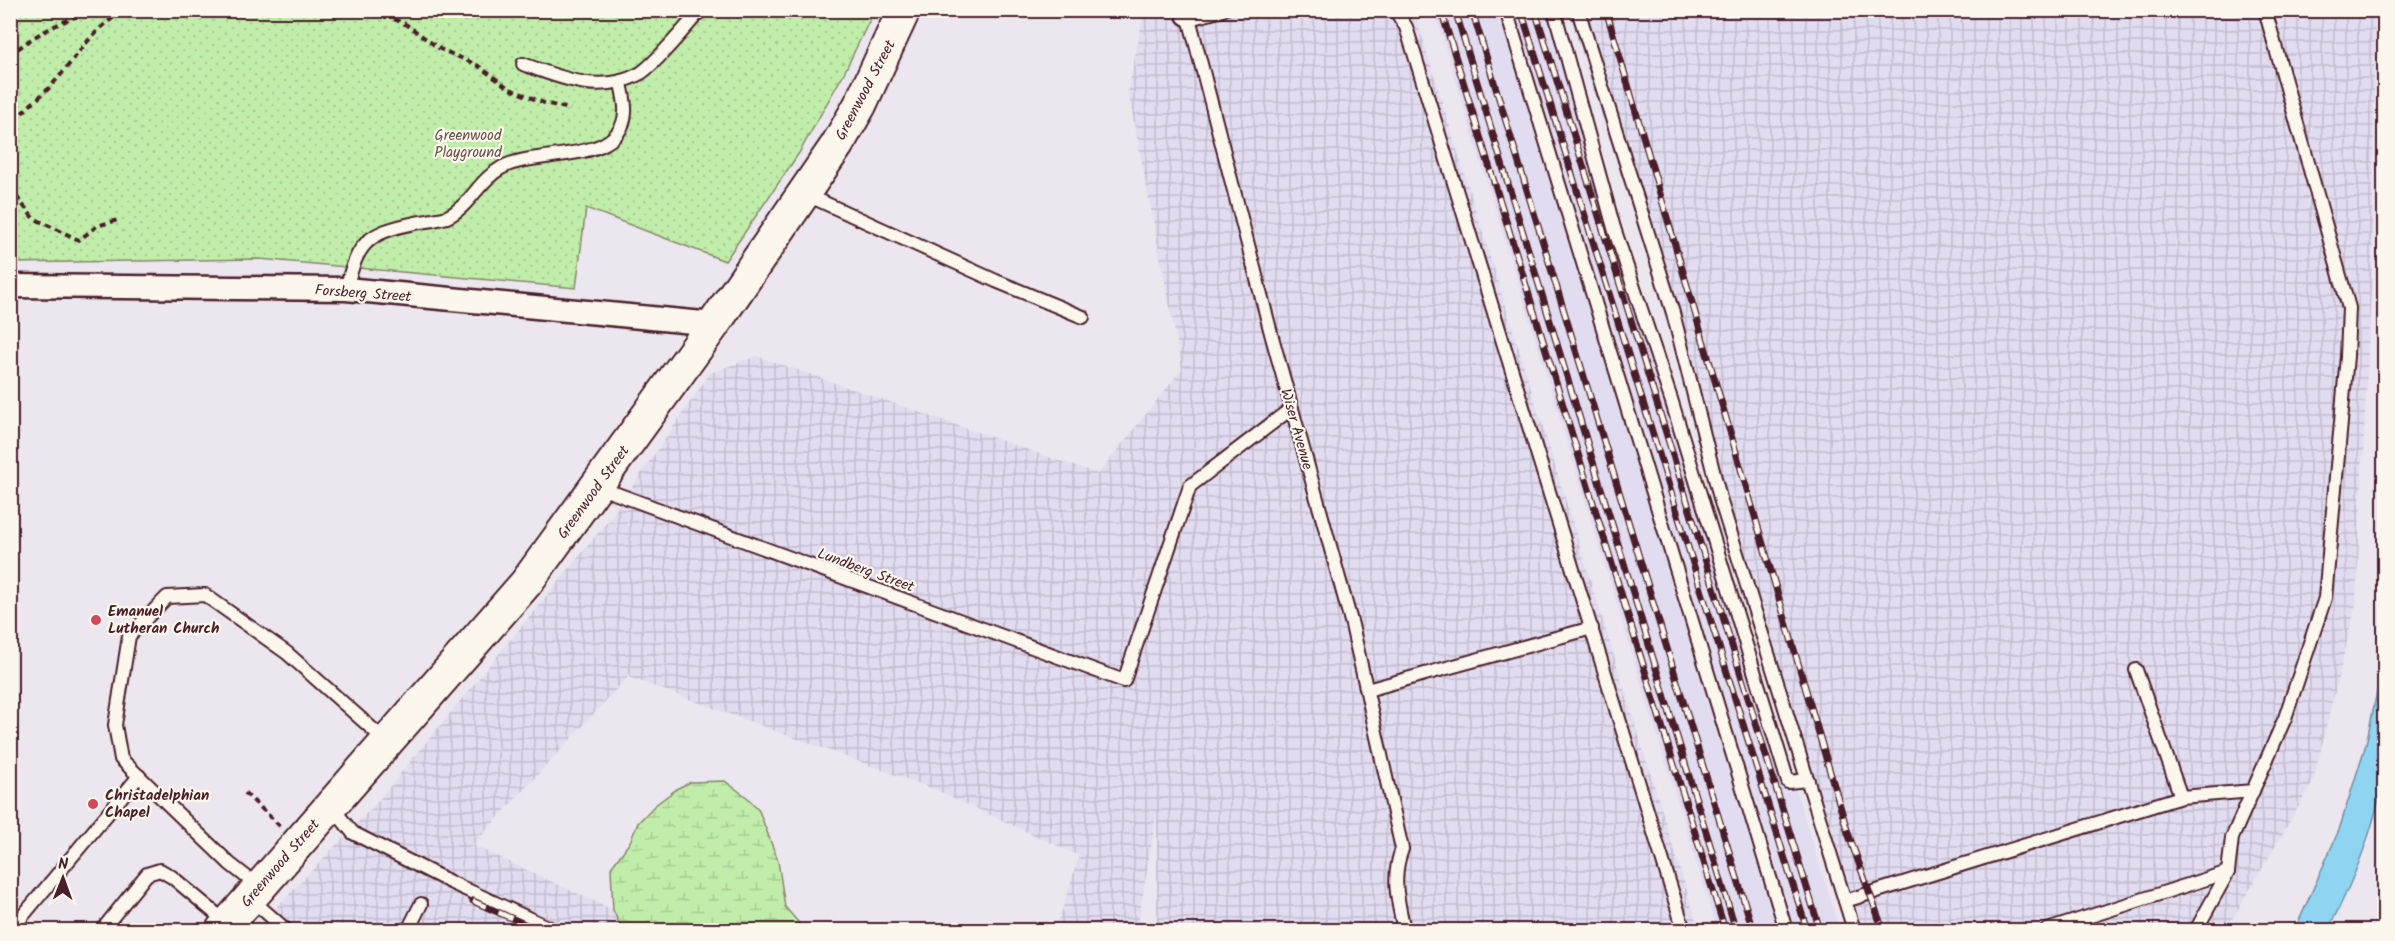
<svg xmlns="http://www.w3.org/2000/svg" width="2395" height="941" viewBox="0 0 2395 941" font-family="Kalam,sans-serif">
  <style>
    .built { fill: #e2dcf0 }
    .industrial { fill: url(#industrial-grid) }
    .wetland { fill: url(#wetland-marsh); stroke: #86866a; stroke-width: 1.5 }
    .park { fill: url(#park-dots); stroke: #86866a; stroke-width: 1.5 }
    .water { fill: #8fd4f1; stroke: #738ca2; stroke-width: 1.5 }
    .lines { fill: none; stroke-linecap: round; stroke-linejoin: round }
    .service-casing { stroke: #4a1f2b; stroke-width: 16 }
    .minor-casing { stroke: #4a1f2b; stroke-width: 27 }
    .secondary-casing { stroke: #4a1f2b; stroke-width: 36 }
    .path { stroke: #4a1f2b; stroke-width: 4; stroke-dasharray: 6 4.5; stroke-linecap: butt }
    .service { stroke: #fbf7ec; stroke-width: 12 }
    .minor { stroke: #fbf7ec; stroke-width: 22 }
    .secondary { stroke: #fbf7ec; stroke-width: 32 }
    .rail-casing { stroke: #4a1f2b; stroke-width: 7 }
    .rail { stroke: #fbf7ec; stroke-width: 4.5; stroke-dasharray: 14; stroke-linecap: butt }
    .poi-dot { fill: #d1495b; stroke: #fbf7ec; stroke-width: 2 }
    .labels { text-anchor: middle; stroke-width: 4.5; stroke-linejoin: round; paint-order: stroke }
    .street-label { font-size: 15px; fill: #4a1f2b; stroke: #fbf7ec }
    .park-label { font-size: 15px; fill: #68524b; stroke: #fbf7ec }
    .poi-label { font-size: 15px; font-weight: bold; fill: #4a1f2b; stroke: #fbf7ec; text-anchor: start }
  </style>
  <defs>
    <pattern id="industrial-grid" width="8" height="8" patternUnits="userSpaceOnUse" patternTransform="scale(1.5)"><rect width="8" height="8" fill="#e2dcf0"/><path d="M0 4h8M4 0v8" fill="none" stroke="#c3bcce"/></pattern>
    <pattern id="wetland-marsh" width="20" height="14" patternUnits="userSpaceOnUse" patternTransform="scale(1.5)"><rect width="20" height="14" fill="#c1edaa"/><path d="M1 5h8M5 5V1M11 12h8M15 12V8" fill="none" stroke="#a7cb92"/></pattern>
    <pattern id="park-dots" width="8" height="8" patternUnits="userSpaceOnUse" patternTransform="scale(1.5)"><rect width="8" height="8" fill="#c1edaa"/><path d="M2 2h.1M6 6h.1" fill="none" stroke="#a7cb92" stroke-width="1.8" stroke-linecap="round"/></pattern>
  </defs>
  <rect width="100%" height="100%" fill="#ece7ee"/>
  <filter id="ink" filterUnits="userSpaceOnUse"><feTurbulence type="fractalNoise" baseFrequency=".0167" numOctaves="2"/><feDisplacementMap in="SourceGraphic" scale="12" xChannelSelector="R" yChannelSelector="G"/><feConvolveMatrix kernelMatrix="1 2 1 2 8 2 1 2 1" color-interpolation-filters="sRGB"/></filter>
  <g filter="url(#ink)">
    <!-- built -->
    <polygon class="built" points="1434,11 1550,11 1840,930 1717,930"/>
    <!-- industrial -->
    <g class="industrial">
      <polygon points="1144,11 1414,11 1699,930 1157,930 1157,811 1137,930 1048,930 1060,917 1079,856 934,789 628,677 473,845 656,930 255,930 378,801 612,516 710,373 757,356 1098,474 1182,369 1128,92"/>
      <polygon points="1568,11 2375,11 2373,250 2356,604 2313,782 2226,930 1863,930"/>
    </g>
    <!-- wetland -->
    <polygon class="wetland" points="725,781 748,798 759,811 778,861 785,907 805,930 626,930 621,927 613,910 611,868 630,842 638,823 654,806 678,788 691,782"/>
    <!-- park -->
    <polygon class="park" points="10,11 874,11 844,73 799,153 725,261 586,208 576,288 259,259 11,263"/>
    <!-- water -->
    <path class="water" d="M2384,658C2385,692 2389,742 2384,774C2375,828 2353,882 2328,930H2295L2339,830L2366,744Z"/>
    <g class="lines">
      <defs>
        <g id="service">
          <polyline points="1395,10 1406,27 1684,930"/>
          <polyline points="1506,10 1786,930"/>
          <polyline points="1554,10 1614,228 1671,399 1788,782 1808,780"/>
          <polyline points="1578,10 1673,313 1721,502 1854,930"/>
          <path d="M1188,14L1272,337L1352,625L1402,849C1391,878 1398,901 1404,930"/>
          <polyline points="1189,19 1223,10"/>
          <path d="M523,64C561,78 600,95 639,74C653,67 688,24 701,10"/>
          <polyline points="805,194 996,281 1083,317"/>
          <path d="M346,289C358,242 367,233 415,223C425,221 437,220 447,217C469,207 479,180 501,168C535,148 621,166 625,113C626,103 622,91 621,81"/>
          <polyline points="598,487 1124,681 1190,486 1292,408"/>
          <polyline points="2136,670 2181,797"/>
          <polyline points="1367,690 1592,628"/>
          <polyline points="331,806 353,833 452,883 554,930"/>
          <polyline points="258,886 230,864 121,759 115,725 129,636 167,597 205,595 287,653 386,741"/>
          <polyline points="251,899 286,930"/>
          <polyline points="1845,901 2181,797 2253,791"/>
          <polyline points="11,930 139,776"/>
          <polyline points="102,930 147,874 160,870 172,877 227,923"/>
          <polyline points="408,930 421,904"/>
          <polyline points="2047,930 2228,872"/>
          <polyline points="2196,930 2228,872 2232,838 2285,718 2325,598 2347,356 2349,308 2265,10"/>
        </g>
        <g id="minor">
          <polyline points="1187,10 1188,14"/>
          <polyline points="10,286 346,289 714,324"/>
        </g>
        <polyline id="secondary" points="222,930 526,583 714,324 837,145 860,105 904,10"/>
      </defs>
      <!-- service casing -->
      <use href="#service" class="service-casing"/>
      <!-- minor casing -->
      <use href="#minor" class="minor-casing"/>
      <!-- secondary casing -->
      <use href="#secondary" class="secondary-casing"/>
      <!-- path -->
      <g class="path">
        <polyline points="375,10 407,25 440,49 477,65 510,89 544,103 570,109"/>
        <path d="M10,56C33,34 62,22 91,10"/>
        <path d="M10,130C18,113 35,102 48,89C76,60 89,30 126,10"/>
        <polyline points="10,188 33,218 79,240 97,226 118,220"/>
        <polyline points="245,793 281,827"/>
      </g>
      <!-- service -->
      <use href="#service" class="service"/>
      <!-- minor -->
      <use href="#minor" class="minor"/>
      <!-- secondary -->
      <use href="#secondary" class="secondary"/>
      <defs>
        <g id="rail">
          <polyline points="1441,10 1725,930"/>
          <polyline points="1455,10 1736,930"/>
          <polyline points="1472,10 1753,930"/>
          <polyline points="1521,10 1807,930"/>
          <polyline points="1535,10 1820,930"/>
          <polyline points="1606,10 1848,833 1883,930"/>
          <polyline points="473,901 538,930"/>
        </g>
      </defs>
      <!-- rail casing -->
      <use href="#rail" class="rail-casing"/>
      <!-- rail -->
      <use href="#rail" class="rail"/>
    </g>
  </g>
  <!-- markers -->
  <g class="poi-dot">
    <circle cx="96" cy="620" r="6"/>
    <circle cx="93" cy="804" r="6"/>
  </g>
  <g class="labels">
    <!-- street labels -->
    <g class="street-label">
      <text transform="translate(865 90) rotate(-62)" y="5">Greenwood Street</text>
      <text transform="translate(363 293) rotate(4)" y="5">Forsberg Street</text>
      <text transform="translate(1297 429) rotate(74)" y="5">Wiser Avenue</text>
      <text transform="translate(593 492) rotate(-54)" y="5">Greenwood Street</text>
      <text transform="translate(866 570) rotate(20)" y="5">Lundberg Street</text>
      <text transform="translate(280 863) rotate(-49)" y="5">Greenwood Street</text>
    </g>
    <!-- park labels -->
    <g class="park-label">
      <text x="468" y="140">Greenwood<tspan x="468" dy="17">Playground</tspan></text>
    </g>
    <!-- poi labels -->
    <g class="poi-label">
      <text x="108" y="616">Emanuel<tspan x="108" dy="17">Lutheran Church</tspan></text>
      <text x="105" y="800">Christadelphian<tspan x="105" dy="17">Chapel</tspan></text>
    </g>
  </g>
  <!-- margin -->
  <rect width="2395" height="941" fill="none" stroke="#fbf7ec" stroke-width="36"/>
  <rect x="18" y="18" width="2359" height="905" fill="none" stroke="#4a1f2b" stroke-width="2" filter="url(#ink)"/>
  <!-- north arrow -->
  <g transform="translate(63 878) rotate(1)" stroke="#fbf7ec" stroke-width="4.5" paint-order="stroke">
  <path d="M0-4.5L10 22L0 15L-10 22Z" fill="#4a1f2b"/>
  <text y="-9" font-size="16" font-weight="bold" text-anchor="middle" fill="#4a1f2b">N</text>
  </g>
</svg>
